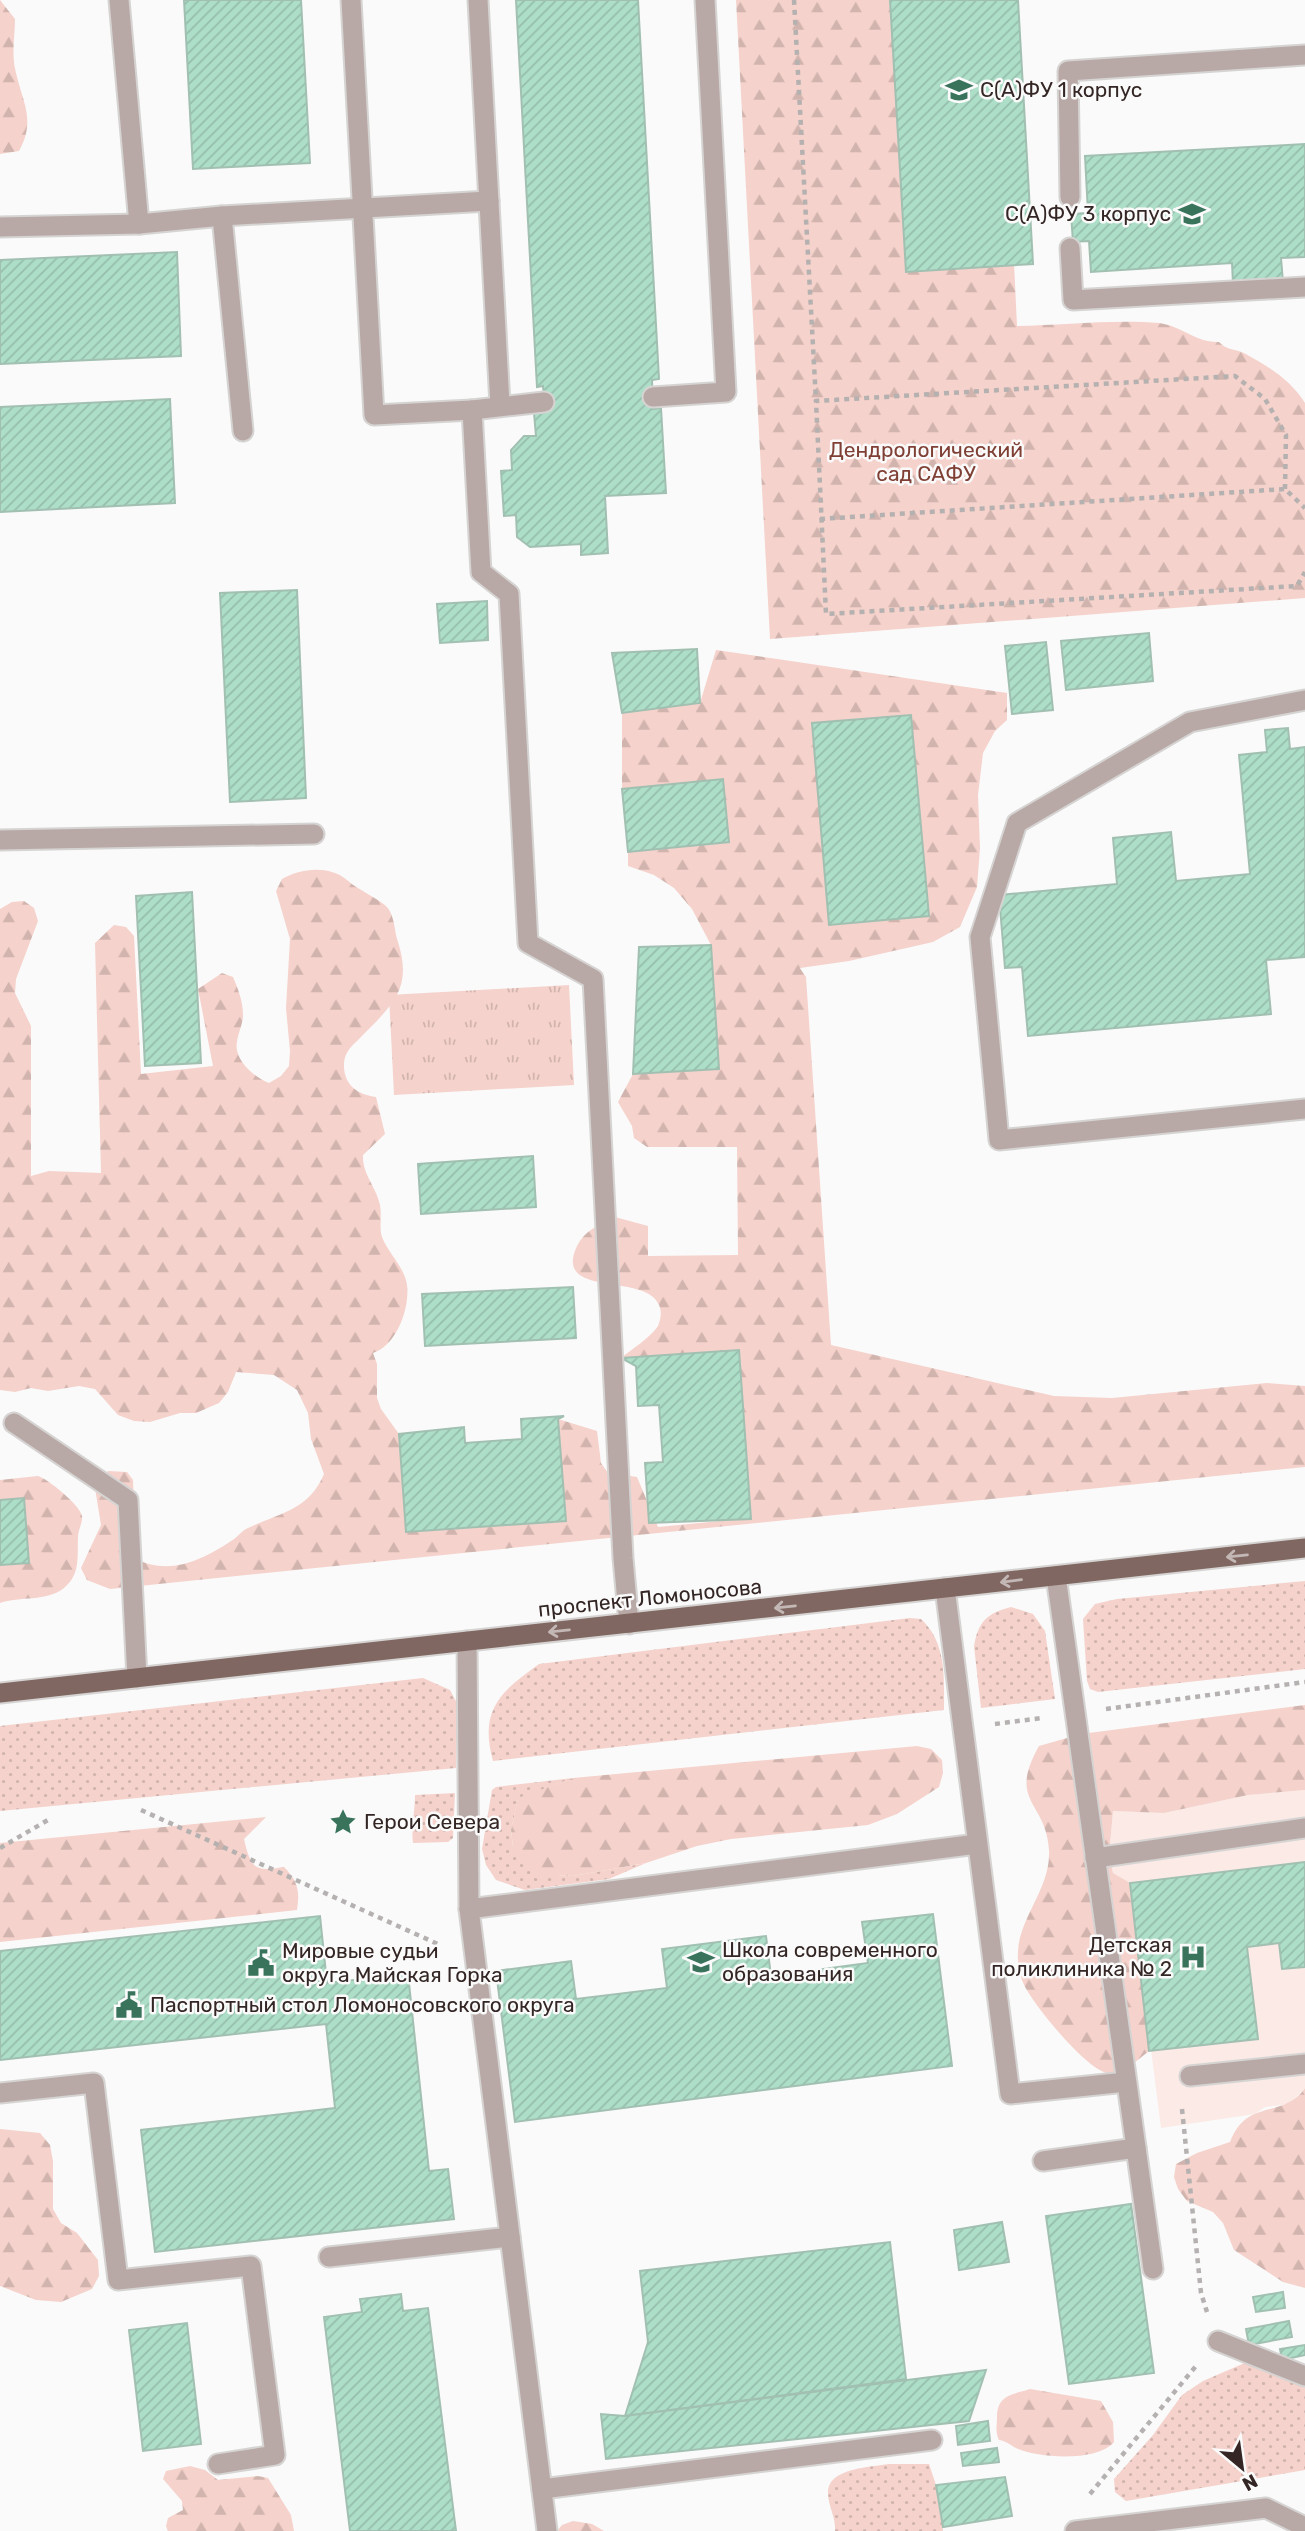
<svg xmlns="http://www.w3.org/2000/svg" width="1305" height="2531" viewBox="0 0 1305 2531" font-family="Rubik,sans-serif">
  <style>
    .built { fill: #fbeae6 }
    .grass { fill: url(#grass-dots) }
    .forest { fill: url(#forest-firs) }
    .park { fill: url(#park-tufts) }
    .building { fill: url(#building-hatch); stroke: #a1c0b2; stroke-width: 2 }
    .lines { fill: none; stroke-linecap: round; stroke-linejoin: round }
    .service-casing { stroke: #d6d4d3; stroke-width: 23 }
    .primary-casing { stroke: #d6d4d3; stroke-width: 23 }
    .path { stroke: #b5b1b0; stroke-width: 4.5; stroke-dasharray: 5 5; stroke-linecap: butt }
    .service { stroke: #b8a9a6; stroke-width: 19 }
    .primary { stroke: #806761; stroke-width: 19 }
    .oneway { stroke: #c3b8b5 }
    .labels { text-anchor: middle; stroke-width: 5; stroke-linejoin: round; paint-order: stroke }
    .poi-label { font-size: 21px; fill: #332624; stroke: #fafafa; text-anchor: start }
    .park-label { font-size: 21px; fill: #7f3f34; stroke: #fafafa }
    .street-label { font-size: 21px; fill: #332624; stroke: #fafafa }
  </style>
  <defs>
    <pattern id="grass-dots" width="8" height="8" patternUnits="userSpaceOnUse" patternTransform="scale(1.75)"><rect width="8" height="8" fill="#f5d2cb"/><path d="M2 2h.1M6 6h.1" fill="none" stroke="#d2b4ae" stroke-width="1.8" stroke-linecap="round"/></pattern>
    <pattern id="forest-firs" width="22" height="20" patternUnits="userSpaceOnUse" patternTransform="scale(1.75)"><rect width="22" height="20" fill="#f5d2cb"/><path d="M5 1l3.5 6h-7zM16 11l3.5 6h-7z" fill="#d2b4ae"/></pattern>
    <pattern id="park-tufts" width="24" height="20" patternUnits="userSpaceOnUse" patternTransform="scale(1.75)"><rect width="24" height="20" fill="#f5d2cb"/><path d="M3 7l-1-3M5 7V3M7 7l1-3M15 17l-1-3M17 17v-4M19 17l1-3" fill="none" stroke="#d2b4ae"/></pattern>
    <pattern id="building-hatch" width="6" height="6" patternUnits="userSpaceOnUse" patternTransform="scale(1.75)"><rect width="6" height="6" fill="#addec8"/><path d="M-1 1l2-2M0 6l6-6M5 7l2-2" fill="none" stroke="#95beac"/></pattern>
  </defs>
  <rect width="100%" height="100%" fill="#fafafa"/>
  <!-- built -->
  <polygon class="built" points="1305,1790 1305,2088 1289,2104 1265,2107 1255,2114 1161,2128 1130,1884 1113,1873 1109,1855 1113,1811 1164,1813 1248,1795"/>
  <!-- grass -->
  <g class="grass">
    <polygon points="1305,1581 1305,1669 1098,1692 1090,1689 1087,1681 1083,1619 1095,1604 1117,1599"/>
    <path d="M1011,1607L1033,1614L1045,1631L1055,1699L981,1708L974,1646C978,1622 987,1613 1011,1607Z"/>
    <path d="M910,1618L921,1619C947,1643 944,1678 944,1710L493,1761C479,1710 500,1692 539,1664Z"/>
    <polygon points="423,1678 450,1690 458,1705 456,1768 0,1811 0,1726"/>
    <polygon points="573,1778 518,1799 511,1830 513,1847 557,1875 573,1876 646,1863 609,1879 525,1890 496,1880 486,1865 482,1849 492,1790 496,1787"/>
    <path d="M455,1793L453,1838L448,1842L413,1843C411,1826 415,1812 415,1795Z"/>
    <polygon points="1247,2362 1305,2387 1305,2470 1126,2501 1115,2492 1114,2479 1153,2435 1182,2395 1203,2381"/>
    <path d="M889,2464H929L936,2485L943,2531H835C836,2517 828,2506 828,2493C827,2468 871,2467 889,2464Z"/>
  </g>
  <!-- forest -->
  <g class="forest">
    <path d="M0,0L15,19C15,37 11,54 16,73C23,103 36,121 19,151L0,154Z"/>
    <path d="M736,0H890L1014,263L1017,326C1062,325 1116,319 1159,323C1182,326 1196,343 1219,342C1228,351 1233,348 1244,353C1269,367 1290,379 1305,403V598L770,639Z"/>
    <path d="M716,650L1007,693V720L995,731L983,753L978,795L980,848L977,887L960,927L933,942L849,961L800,968L806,977L831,1345L1054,1396L1112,1398L1267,1383L1305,1386V1467L110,1589L87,1580L81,1568L101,1525L95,1488L108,1471L127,1472L133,1480L136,1559C169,1576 203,1560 231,1541C238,1537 241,1531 248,1528C280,1513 309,1510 324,1474L311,1439L308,1413L297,1390L274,1375L236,1372L228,1392L219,1403L196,1413H180L150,1422L134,1421L118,1415L95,1389L79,1386L48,1391L31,1388L15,1392L0,1390V909L12,902L24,901L34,908L38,921L16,979L15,993L31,1026V1176L49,1171L101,1173L95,943L114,925L126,927L134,936L141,1074L213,1066L198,989L222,973L233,977C238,989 243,1001 243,1015C243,1024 238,1033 237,1042C233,1059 255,1078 269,1083L281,1076L289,1066L290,1051L286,1008L290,939L276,891L282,879C301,868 329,865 347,880C358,890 378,898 387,907C395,916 394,931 398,942C413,990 392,1005 360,1038C352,1046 345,1051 344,1063C343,1085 358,1095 376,1097L385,1134L363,1155C362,1174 376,1186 380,1205C382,1215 379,1228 382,1237C388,1253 405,1268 407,1285C410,1309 396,1346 373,1353L377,1364V1398L381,1409L399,1434L565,1521L558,1419L597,1431L601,1463L608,1473L637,1477L658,1527L751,1518L739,1350L621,1358C632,1349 650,1338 658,1326C661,1319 662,1311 659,1305C646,1272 552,1299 577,1246C584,1231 601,1223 615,1217L648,1226V1256L738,1255L737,1147H647L634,1138L632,1126L618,1102L633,1074L719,1069L711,945L692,909L674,888L654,875L628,866V852L728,842L722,779L622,789V713L700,703Z"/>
    <path d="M38,1476C48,1479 80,1505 82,1516C83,1522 78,1530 78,1537C77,1556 81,1574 64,1588C46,1602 20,1596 0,1603V1565L29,1563L24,1499L0,1500V1480Z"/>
    <path d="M1305,1705V1790L1248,1795L1164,1813L1113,1811L1109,1855L1113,1873L1130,1883L1149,2051C1140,2058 1125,2072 1114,2074C1092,2078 1039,2010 1028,1992C1020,1979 1017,1965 1018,1951C1020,1916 1051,1888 1049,1850C1046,1800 1007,1803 1039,1746L1081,1734Z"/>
    <polygon points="917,1746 931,1749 942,1760 943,1773 939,1787 897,1814 868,1825 731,1839 697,1846 646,1863 573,1876 539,1874 523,1861 513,1847 511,1830 518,1798 573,1778"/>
    <path d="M266,1817L244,1839C251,1870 256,1872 284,1867C298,1881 300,1891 297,1910L0,1942V1843Z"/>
    <path d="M1305,2088V2288L1283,2282L1234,2250L1223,2223L1213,2212L1187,2201L1178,2189L1174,2177L1176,2164L1197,2153L1230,2142C1247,2097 1283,2120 1305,2088Z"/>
    <polygon points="0,2129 40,2133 50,2145 53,2161 53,2209 61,2223 77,2233 98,2260 99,2276 92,2289 61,2302 36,2300 0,2286"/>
    <path d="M1030,2389L1101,2401L1113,2422L1114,2442C1097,2462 1040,2458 1018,2449C1011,2446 1007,2441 999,2440C995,2431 997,2426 997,2418C997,2395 1011,2395 1030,2389Z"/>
    <polygon points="190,2466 205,2470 218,2480 258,2476 268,2478 291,2515 294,2531 168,2531 166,2526 168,2518 183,2510 182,2501 163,2479 166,2471"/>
    <polygon points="573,2521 592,2524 604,2531 557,2531 562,2525"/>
  </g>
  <!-- park -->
  <polygon class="park" points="569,985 574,1085 394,1095 389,995"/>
  <!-- building -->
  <g class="building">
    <polygon points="184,0 301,0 310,163 193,169"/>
    <polygon points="516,0 638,0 659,379 652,380 653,409 661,408 666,493 605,496 608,553 581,555 581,544 530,547 517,537 516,515 504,516 501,471 512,470 511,450 524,436 536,436 534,413 545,412 543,386 537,387"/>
    <polygon points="890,0 1018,0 1033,264 906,272"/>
    <polygon points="1305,144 1305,257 1281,258 1283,282 1233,284 1232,263 1091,272 1089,241 1073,242 1071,214 1088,213 1085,156"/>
    <polygon points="177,252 181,356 0,364 0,260"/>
    <polygon points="170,399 175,503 0,512 0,407"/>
    <polygon points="297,590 306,798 230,802 220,593"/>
    <polygon points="487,601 488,640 440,643 437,604"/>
    <polygon points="1149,633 1153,681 1066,690 1061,641"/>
    <polygon points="1046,642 1053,710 1012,714 1005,646"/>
    <polygon points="697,649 700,703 622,713 612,653"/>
    <polygon points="911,715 929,916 829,925 812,723"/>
    <polygon points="1288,728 1290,749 1305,747 1305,957 1266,960 1271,1014 1028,1036 1022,967 1005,968 999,895 1117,884 1113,838 1171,832 1176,881 1250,874 1239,755 1267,752 1265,730"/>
    <polygon points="723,779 729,842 628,852 622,789"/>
    <polygon points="192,892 201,1063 145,1066 136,896"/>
    <polygon points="711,945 719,1069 633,1074 639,947"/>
    <polygon points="533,1156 536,1207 421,1214 418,1164"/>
    <polygon points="573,1287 576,1338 425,1346 422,1294"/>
    <polygon points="739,1350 751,1519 649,1523 645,1463 663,1462 659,1405 638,1406 636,1366 621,1358"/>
    <polygon points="564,1416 558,1419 566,1521 406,1532 399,1434 464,1427 465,1443 522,1439 521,1419"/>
    <polygon points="24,1498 29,1563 0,1565 0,1500"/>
    <polygon points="1305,1862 1305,1967 1282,1969 1279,1943 1247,1947 1258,2039 1149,2051 1130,1883"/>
    <polygon points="933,1914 952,2066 515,2122 496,1971 571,1961 576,1999 667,1988 662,1949 766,1936 771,1976 868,1963 862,1922"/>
    <polygon points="320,1916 327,1983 408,1974 429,2171 448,2169 454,2219 155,2252 141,2130 335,2108 326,2024 0,2060 0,1951"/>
    <polygon points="1131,2204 1154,2373 1069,2384 1046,2216"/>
    <polygon points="1002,2222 1009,2262 959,2270 954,2230"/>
    <polygon points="890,2242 906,2379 625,2416 648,2342 640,2271"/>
    <polygon points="1283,2292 1285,2308 1256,2312 1253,2297"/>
    <polygon points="401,2294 403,2311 428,2308 456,2531 350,2531 324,2317 362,2312 360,2299"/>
    <polygon points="1289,2321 1292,2337 1249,2345 1246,2329"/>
    <polygon points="187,2323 201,2444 143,2451 129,2330"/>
    <polygon points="1305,2345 1305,2355 1282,2360 1280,2349"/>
    <polygon points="986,2370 969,2421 606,2459 601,2414 625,2416"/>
    <polygon points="988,2421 990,2441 958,2445 956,2426"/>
    <polygon points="997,2448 999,2462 963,2466 961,2453"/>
    <polygon points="1005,2477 1012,2516 943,2527 936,2485"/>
  </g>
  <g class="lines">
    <defs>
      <g id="service">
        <polyline points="119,0 139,224"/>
        <polyline points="351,0 374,415 472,410"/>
        <polyline points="478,0 500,405"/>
        <polyline points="1070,197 1068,71 1305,55"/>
        <polyline points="222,216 489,201"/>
        <polyline points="0,227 139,224 222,216 243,431"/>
        <polyline points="1070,248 1073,300 1305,287"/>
        <polyline points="653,397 726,392 705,0"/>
        <polyline points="544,402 472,410 481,572 509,594 528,943 593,979 623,1558 629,1624"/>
        <polyline points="1305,700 1190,722 1017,823 980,937 999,1140 1305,1109"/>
        <polyline points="0,840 314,834"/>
        <polyline points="14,1423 128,1500 137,1678"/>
        <polyline points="1056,1576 1153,2269"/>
        <polyline points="945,1588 1010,2094 1126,2082"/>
        <polyline points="467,1641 469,1909 547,2531"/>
        <polyline points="1095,1858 1305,1828"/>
        <polyline points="469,1909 977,1844"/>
        <polyline points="1190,2076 1305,2064"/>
        <polyline points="0,2093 94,2083 118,2280 251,2266 275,2455 218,2464"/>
        <polyline points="1043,2161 1136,2148"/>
        <polyline points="329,2257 510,2237"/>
        <polyline points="1218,2341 1305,2376"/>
        <polyline points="542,2489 932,2440"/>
        <polyline points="1075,2531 1266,2508 1305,2527"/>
      </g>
      <polyline id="primary" points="0,1693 1305,1548"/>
    </defs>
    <!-- service casing -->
    <use href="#service" class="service-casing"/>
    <!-- primary casing -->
    <use href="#primary" class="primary-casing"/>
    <!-- path -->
    <g class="path">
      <polyline points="794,0 816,401"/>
      <polyline points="1285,489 1286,435 1265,399 1235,376 816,401 826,614 1297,586 1305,572"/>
      <polyline points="820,519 1285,489 1305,508"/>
      <polyline points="1106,1709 1305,1682"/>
      <polyline points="995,1724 1042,1718"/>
      <polyline points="141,1810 440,1945"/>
      <polyline points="0,1848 48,1820"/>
      <polyline points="1182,2109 1201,2293 1207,2312"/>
      <polyline points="1090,2494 1196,2366"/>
    </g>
    <!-- service -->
    <use href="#service" class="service"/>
    <!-- primary -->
    <use href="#primary" class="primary"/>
  </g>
  <!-- one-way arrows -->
  <defs><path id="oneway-shaft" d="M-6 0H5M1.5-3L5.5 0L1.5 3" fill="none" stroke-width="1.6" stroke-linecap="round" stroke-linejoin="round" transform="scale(1.75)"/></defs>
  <g class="oneway">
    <use href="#oneway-shaft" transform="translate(1237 1556) rotate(174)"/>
    <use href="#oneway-shaft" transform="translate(1011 1581) rotate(173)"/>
    <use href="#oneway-shaft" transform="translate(785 1607) rotate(174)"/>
    <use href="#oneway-shaft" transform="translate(559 1631) rotate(174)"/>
  </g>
  <!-- icons -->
  <defs>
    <symbol id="university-bare" viewBox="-9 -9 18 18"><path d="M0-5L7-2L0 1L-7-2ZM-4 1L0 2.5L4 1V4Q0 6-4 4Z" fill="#39735c" stroke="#fafafa" stroke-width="2.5" paint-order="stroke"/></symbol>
    <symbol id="sight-bare" viewBox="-9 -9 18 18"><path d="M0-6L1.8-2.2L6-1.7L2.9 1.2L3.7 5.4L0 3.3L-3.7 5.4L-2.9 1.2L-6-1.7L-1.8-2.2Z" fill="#39735c" stroke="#fafafa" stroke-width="2.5" paint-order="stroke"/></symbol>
    <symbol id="hospital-bare" viewBox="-9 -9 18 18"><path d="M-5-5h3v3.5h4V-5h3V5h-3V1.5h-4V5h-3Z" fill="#39735c" stroke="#fafafa" stroke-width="2.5" paint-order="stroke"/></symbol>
    <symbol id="school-bare" viewBox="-9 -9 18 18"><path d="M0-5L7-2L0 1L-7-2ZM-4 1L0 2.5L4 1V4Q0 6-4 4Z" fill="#39735c" stroke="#fafafa" stroke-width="2.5" paint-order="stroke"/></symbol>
    <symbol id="civic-bare" viewBox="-9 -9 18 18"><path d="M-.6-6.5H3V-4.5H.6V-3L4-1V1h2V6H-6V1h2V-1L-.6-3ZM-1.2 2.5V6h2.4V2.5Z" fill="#39735c" stroke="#fafafa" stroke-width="2.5" paint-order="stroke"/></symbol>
  </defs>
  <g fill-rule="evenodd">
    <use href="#university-bare" x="940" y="71" width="38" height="38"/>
    <use href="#university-bare" x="1173" y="195" width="38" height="38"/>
    <use href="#sight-bare" x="324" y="1803" width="38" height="38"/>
    <use href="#hospital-bare" x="1174" y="1938" width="38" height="38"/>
    <use href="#school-bare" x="682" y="1943" width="38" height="38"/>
    <use href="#civic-bare" x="242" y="1944" width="38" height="38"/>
    <use href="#civic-bare" x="110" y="1986" width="38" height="38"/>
  </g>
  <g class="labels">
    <!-- poi labels -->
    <g class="poi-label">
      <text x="980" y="97">С(А)ФУ 1 корпус</text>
      <text x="1171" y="221" text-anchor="end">С(А)ФУ 3 корпус</text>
      <text x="364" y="1829">Герои Севера</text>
      <text x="1172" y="1952" text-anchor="end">Детская<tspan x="1172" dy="24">поликлиника № 2</tspan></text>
      <text x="722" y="1957">Школа современного<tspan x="722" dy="24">образования</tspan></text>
      <text x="282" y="1958">Мировые судьи<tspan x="282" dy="24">округа Майская Горка</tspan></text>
      <text x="150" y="2012">Паспортный стол Ломоносовского округа</text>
    </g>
    <!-- park labels -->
    <g class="park-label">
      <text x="926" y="457">Дендрологический<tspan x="926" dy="24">сад САФУ</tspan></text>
    </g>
    <!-- street labels -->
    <g class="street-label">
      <text transform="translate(650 1598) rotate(-6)" y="7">проспект Ломоносова</text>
    </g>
  </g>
  <!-- north arrow -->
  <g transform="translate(1242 2468) rotate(151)" stroke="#fafafa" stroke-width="5" paint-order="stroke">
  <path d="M0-5L12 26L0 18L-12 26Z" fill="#332624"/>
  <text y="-10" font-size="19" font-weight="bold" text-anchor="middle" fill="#332624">N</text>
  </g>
</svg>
